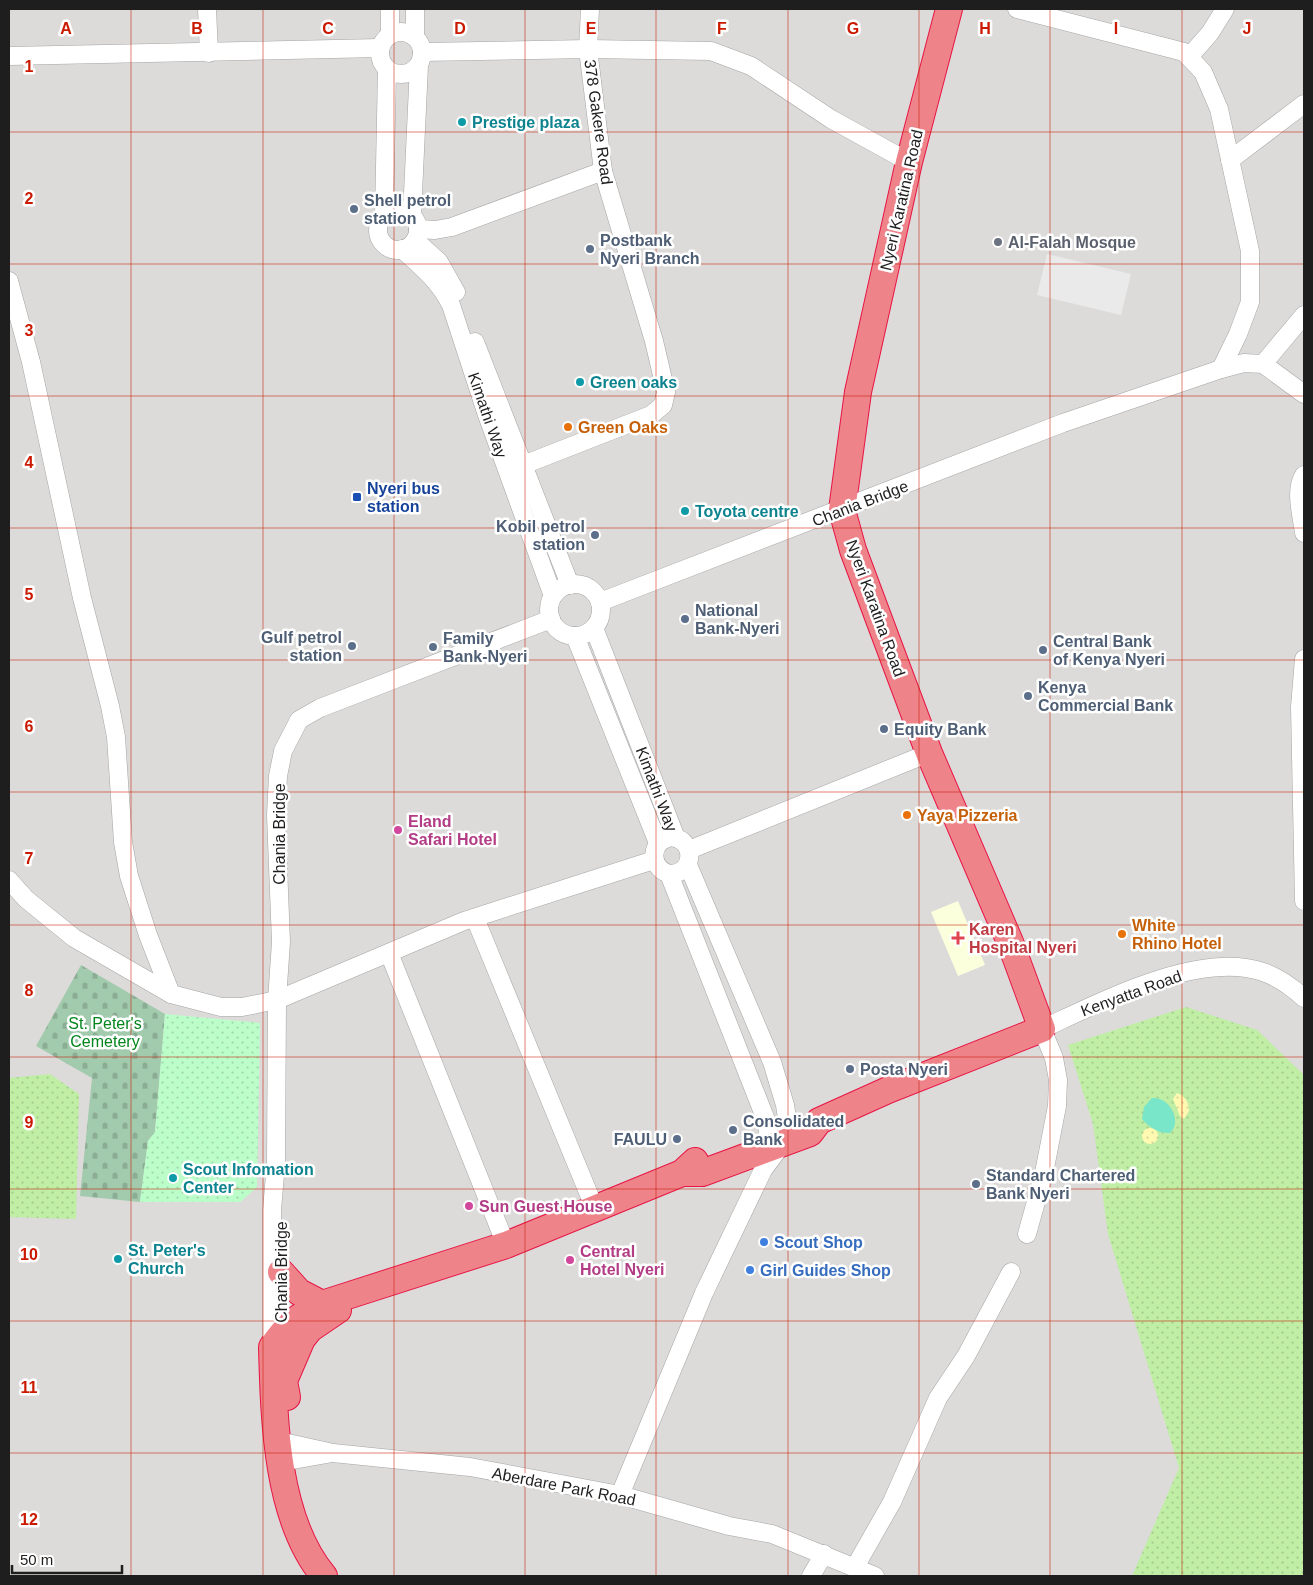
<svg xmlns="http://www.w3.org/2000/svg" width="1313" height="1585" viewBox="0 0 1313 1585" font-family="Arial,sans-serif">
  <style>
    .residential { fill: #dcdbda }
    .education { fill: #fbffdc }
    .grass { fill: url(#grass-dots) }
    .sand { fill: url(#sand-dots) }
    .cemetery { fill: url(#cemetery-stones) }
    .park { fill: url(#park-dots) }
    .pitch { fill: #7ae6c9 }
    .parking { fill: #eaeaea }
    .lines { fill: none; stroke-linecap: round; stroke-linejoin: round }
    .minor-casing { stroke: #a5a5a5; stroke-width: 19 }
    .highway-casing { stroke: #e81544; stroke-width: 28 }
    .minor { stroke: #fff; stroke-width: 18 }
    .highway { stroke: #ee838a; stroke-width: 26 }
    .grid { fill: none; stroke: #cb1900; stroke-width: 1; stroke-opacity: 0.55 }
    .culture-dot { fill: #0f9aa8; stroke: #fff; stroke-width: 2 }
    .service-dot { fill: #5c6f8a; stroke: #fff; stroke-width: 2 }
    .worship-dot { fill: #6b7280; stroke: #fff; stroke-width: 2 }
    .food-dot { fill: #e8710a; stroke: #fff; stroke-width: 2 }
    .transit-dot { fill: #1a4fb4; stroke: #fff; stroke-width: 2 }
    .hotel-dot { fill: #d1479c; stroke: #fff; stroke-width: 2 }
    .health-dot { fill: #e0444e; stroke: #fff; stroke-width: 2 }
    .shop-dot { fill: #3f7fe0; stroke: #fff; stroke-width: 2 }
    .labels { text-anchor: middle; stroke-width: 5; stroke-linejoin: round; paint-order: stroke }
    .culture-label { font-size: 16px; font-weight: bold; fill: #0d838f; stroke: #fff; text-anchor: start }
    .street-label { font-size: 16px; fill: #1e1e1e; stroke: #fff }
    .service-label { font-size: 16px; font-weight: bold; fill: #4e5e75; stroke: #fff; text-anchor: start }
    .worship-label { font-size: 16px; font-weight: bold; fill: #5b616d; stroke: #fff; text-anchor: start }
    .food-label { font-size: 16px; font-weight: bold; fill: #c56008; stroke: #fff; text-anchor: start }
    .transit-label { font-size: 16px; font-weight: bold; fill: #164399; stroke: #fff; text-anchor: start }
    .hotel-label { font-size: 16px; font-weight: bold; fill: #b23c85; stroke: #fff; text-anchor: start }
    .health-label { font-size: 16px; font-weight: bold; fill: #be3a42; stroke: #fff; text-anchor: start }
    .park-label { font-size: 16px; fill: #02851d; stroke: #fff }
    .shop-label { font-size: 16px; font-weight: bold; fill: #366cbe; stroke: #fff; text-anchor: start }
    .grid-label { font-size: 16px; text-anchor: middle; font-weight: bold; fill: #cb1900; stroke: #fff; stroke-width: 5; stroke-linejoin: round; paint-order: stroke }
  </style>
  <defs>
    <pattern id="grass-dots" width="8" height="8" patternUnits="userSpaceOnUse" patternTransform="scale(1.25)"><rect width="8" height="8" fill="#bfeea4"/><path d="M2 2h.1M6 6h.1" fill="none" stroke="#a4cc8d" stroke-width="1.8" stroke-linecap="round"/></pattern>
    <pattern id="sand-dots" width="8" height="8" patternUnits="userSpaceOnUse" patternTransform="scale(1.25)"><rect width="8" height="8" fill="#fff9b1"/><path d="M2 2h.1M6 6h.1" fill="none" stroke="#dad598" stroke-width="1.8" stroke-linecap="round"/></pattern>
    <pattern id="cemetery-stones" width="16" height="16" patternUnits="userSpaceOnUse" patternTransform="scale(1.25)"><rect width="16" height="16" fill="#a2caad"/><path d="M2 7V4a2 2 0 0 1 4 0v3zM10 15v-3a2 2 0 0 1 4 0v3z" fill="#8bad94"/></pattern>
    <pattern id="park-dots" width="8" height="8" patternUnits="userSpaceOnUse" patternTransform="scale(1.25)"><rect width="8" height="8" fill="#bbfec9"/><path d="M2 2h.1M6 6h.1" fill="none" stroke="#a0d9ac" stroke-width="1.8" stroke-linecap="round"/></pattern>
  </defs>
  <rect width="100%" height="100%" fill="#f0ede3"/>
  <!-- residential -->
  <rect class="residential" x="9" y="9" width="1295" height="1567"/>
  <!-- education -->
  <polygon class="education" points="958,901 985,965 958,976 931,912"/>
  <!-- grass -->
  <g class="grass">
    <polygon points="1186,1007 1257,1030 1304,1075 1304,1576 1132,1576 1179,1468 1108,1234 1093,1124 1068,1045"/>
    <polygon points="50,1074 79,1094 76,1219 9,1217 9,1078"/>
  </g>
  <!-- sand -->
  <g class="sand">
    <path d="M1177,1093C1185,1096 1189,1102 1189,1111L1184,1119L1180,1116L1173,1099Z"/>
    <circle cx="1150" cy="1136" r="8"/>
  </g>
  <!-- cemetery -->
  <polygon class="cemetery" points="81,965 165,1014 155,1132 148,1141 140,1202 80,1196 92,1078 36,1046"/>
  <!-- park -->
  <polygon class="park" points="165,1014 260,1023 257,1187 240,1202 140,1202 148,1141 155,1132"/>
  <!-- pitch -->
  <path class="pitch" d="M1152,1098C1169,1096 1183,1121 1170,1133C1160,1134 1148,1127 1142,1119L1144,1107Z"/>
  <!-- parking -->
  <polygon class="parking" points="1047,254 1131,274 1121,315 1037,295"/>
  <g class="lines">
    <defs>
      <g id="minor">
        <polyline points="207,9 209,53"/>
        <polyline points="415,9 415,37"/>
        <polyline points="1017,9 1184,52 1203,72 1219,109 1250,251 1250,302 1238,334 1221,369"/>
        <circle cx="401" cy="53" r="21"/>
        <polyline points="390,35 390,9"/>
        <polyline points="422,52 588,49 711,51 751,66 831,119 909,162"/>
        <polyline points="9,56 380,48"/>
        <polyline points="1189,57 1210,33 1225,9"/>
        <polyline points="1230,160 1304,104"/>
        <circle cx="398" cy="230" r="20"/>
        <polyline points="412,215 419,65"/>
        <polyline points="384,216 387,69"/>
        <polyline points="418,229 435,230 452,227 603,171"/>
        <polyline points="415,240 439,262 456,292"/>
        <path d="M402,249C422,267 439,281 451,305L487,415L553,596"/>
        <polyline points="9,281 31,362 82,598 110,706 116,737 123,842 129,876 148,935 171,994"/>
        <polyline points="475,342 570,585"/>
        <polyline points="1263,364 1304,315"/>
        <polyline points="523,465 651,415 663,405 666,392 654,341 603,171 588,49 590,9"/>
        <path d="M1304,475C1294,490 1302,516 1304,533"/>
        <circle cx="575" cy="610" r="26"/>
        <polyline points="600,602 1063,423 1221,369 1244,363 1263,364 1304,394"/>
        <polyline points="594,628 676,838"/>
        <polyline points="575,636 658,843"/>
        <polyline points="1304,659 1300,707 1304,901"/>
        <polyline points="689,850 929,753"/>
        <path d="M669,874C694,875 697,841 672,837C649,841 649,867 669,874L766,1120L768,1131L765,1157"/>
        <polyline points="9,880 26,899 74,938 171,994 221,1007 242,1007 277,1000 464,921 654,860"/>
        <polyline points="475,918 595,1209"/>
        <polyline points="389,953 506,1245"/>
        <path d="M1027,1234L1044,1173L1057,1106L1058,1080L1054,1058L1042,1029C1099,1003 1199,950 1263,972C1278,977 1293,988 1304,998"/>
        <polyline points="272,1347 272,1210 276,1163 277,1000 281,942 276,815 278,776 283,751 299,720 320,708 551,619"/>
        <polyline points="279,1441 333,1453 470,1467 620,1495 729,1526 772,1534 875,1576"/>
        <polyline points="280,1459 293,1460 327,1454"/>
        <polyline points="620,1495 704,1293 763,1170 783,1143 788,1125 785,1105 772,1062 688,865"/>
        <polyline points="855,1567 892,1502 938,1398 966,1356 1011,1272"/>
        <polyline points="811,1576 824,1554"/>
      </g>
      <g id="highway">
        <polyline points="682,1173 702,1173 810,1133 819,1121 888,1090 1042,1029 1010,942 929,753 853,550 842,510 858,392 909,162 949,9"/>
        <polyline points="281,1272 299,1292 322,1304"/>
        <polyline points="287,1397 284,1381 302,1339 310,1329 338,1310"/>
        <path d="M324,1576C276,1519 274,1419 272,1347C286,1326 300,1314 322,1304L506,1245L682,1173L695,1161"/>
      </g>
    </defs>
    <!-- minor casing -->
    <use href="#minor" class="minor-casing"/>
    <!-- highway casing -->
    <use href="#highway" class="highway-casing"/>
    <!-- minor -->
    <use href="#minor" class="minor"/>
    <!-- highway -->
    <use href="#highway" class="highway"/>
  </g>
  <!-- grid -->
  <path class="grid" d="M131,9V1576M263,9V1576M394,9V1576M525,9V1576M656,9V1576M788,9V1576M919,9V1576M1050,9V1576M1182,9V1576M9,132H1304M9,264H1304M9,396H1304M9,528H1304M9,660H1304M9,792H1304M9,925H1304M9,1057H1304M9,1189H1304M9,1321H1304M9,1453H1304"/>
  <!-- markers -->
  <g class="culture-dot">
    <circle cx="462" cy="122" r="5"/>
    <circle cx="580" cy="382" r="5"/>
    <circle cx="685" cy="511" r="5"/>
    <circle cx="173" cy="1178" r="5"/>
    <circle cx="118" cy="1259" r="5"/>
  </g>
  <g class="service-dot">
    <circle cx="354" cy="209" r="5"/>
    <circle cx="590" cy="249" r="5"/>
    <circle cx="595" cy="535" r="5"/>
    <circle cx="685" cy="619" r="5"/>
    <circle cx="352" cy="646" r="5"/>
    <circle cx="433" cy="647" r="5"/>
    <circle cx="1043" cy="650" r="5"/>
    <circle cx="1028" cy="696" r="5"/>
    <circle cx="884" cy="729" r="5"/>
    <circle cx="850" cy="1069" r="5"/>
    <circle cx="733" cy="1130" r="5"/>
    <circle cx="677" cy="1139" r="5"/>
    <circle cx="976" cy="1184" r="5"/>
  </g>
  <circle class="worship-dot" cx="998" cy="242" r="5"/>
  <g class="food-dot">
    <circle cx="568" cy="427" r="5"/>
    <circle cx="907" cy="815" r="5"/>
    <circle cx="1122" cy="934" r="5"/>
  </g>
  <rect class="transit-dot" x="352" y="492" width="10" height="10" rx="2.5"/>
  <g class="hotel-dot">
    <circle cx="398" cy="830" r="5"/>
    <circle cx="469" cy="1206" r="5"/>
    <circle cx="570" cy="1260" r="5"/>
  </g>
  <path class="health-dot" d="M955.5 930.5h5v5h5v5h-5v5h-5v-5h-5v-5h5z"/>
  <g class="shop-dot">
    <circle cx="764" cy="1242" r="5"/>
    <circle cx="750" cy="1270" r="5"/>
  </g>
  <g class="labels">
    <!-- culture labels -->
    <g class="culture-label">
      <text x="472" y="128">Prestige plaza</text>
      <text x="590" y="388">Green oaks</text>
      <text x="695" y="517">Toyota centre</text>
      <text x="183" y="1175">Scout Infomation<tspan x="183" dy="18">Center</tspan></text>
      <text x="128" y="1256">St. Peter's<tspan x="128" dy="18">Church</tspan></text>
    </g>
    <!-- street labels -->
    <g class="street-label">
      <text transform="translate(599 122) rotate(82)" y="6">378 Gakere Road</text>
      <text transform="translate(901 200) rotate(-77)" y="6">Nyeri Karatina Road</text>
      <text transform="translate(488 415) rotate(71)" y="6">Kimathi Way</text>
      <text transform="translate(860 503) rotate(-21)" y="6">Chania Bridge</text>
      <text transform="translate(876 608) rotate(70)" y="6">Nyeri Karatina Road</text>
      <text transform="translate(657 789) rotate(69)" y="6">Kimathi Way</text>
      <text transform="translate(279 834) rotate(-90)" y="6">Chania Bridge</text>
      <text transform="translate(1131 993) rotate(-20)" y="6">Kenyatta Road</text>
      <text transform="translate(281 1272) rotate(-90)" y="6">Chania Bridge</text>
      <text transform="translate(564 1486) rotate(11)" y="6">Aberdare Park Road</text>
    </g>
    <!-- service labels -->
    <g class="service-label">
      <text x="364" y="206">Shell petrol<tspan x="364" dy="18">station</tspan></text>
      <text x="600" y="246">Postbank<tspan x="600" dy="18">Nyeri Branch</tspan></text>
      <text x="585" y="532" text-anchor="end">Kobil petrol<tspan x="585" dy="18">station</tspan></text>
      <text x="695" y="616">National<tspan x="695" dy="18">Bank-Nyeri</tspan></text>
      <text x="342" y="643" text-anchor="end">Gulf petrol<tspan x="342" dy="18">station</tspan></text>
      <text x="443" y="644">Family<tspan x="443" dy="18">Bank-Nyeri</tspan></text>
      <text x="1053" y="647">Central Bank<tspan x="1053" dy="18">of Kenya Nyeri</tspan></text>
      <text x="1038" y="693">Kenya<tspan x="1038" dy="18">Commercial Bank</tspan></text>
      <text x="894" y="735">Equity Bank</text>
      <text x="860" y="1075">Posta Nyeri</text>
      <text x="743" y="1127">Consolidated<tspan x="743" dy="18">Bank</tspan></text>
      <text x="667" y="1145" text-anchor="end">FAULU</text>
      <text x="986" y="1181">Standard Chartered<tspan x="986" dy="18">Bank Nyeri</tspan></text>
    </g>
    <!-- worship labels -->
    <g class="worship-label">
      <text x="1008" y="248">Al-Falah Mosque</text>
    </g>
    <!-- food labels -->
    <g class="food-label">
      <text x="578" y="433">Green Oaks</text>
      <text x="917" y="821">Yaya Pizzeria</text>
      <text x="1132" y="931">White<tspan x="1132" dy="18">Rhino Hotel</tspan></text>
    </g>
    <!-- transit labels -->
    <g class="transit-label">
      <text x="367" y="494">Nyeri bus<tspan x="367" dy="18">station</tspan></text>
    </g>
    <!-- hotel labels -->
    <g class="hotel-label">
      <text x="408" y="827">Eland<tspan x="408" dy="18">Safari Hotel</tspan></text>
      <text x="479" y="1212">Sun Guest House</text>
      <text x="580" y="1257">Central<tspan x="580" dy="18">Hotel Nyeri</tspan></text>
    </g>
    <!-- health labels -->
    <g class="health-label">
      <text x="969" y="935">Karen<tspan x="969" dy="18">Hospital Nyeri</tspan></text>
    </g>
    <!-- park labels -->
    <g class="park-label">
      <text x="105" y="1029">St. Peter's<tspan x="105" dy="18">Cemetery</tspan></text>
    </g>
    <!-- shop labels -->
    <g class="shop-label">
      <text x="774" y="1248">Scout Shop</text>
      <text x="760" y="1276">Girl Guides Shop</text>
    </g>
  </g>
  <g class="grid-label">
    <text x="66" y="34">A</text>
    <text x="197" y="34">B</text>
    <text x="328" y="34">C</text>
    <text x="460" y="34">D</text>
    <text x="591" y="34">E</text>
    <text x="722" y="34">F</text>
    <text x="853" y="34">G</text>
    <text x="985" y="34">H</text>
    <text x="1116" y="34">I</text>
    <text x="1247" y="34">J</text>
    <text x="29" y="72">1</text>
    <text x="29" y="204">2</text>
    <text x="29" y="336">3</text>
    <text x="29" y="468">4</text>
    <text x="29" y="600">5</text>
    <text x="29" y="732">6</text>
    <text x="29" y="864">7</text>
    <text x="29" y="996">8</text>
    <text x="29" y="1128">9</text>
    <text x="29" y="1260">10</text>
    <text x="29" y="1393">11</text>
    <text x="29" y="1525">12</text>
  </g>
  <!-- border -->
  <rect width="1313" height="1585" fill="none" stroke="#1e1e1e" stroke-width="20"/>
  <!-- scale -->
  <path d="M12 1565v8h110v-8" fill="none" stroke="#1e1e1e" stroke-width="2.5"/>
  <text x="20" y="1565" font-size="15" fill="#1e1e1e" stroke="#ffffff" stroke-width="4" paint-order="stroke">50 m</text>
</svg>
